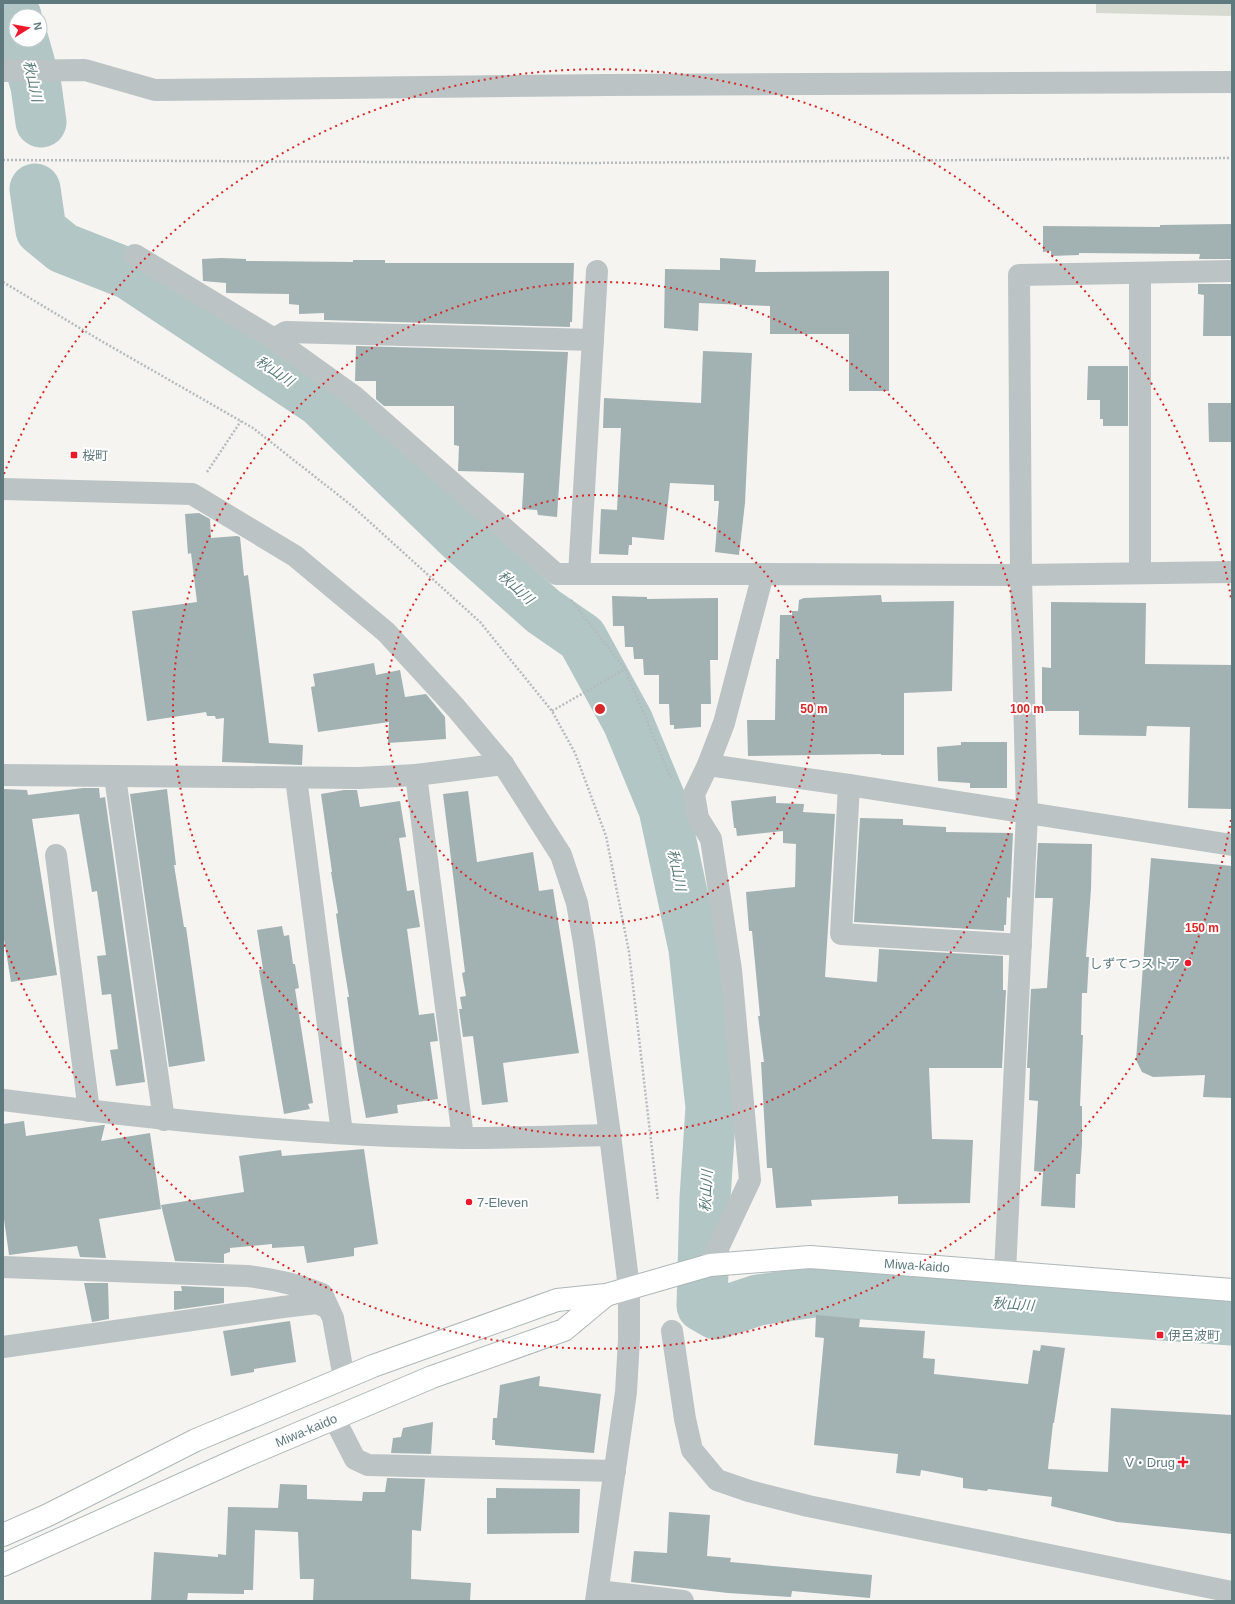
<svg xmlns="http://www.w3.org/2000/svg" width="1235" height="1604" viewBox="0 0 1235 1604" font-family="Helvetica,'Noto Sans JP',sans-serif">
  <style>
    .green { fill: #d7dad0 }
    .lines { fill: none; stroke-linecap: round; stroke-linejoin: round }
    .river { stroke: #b2c6c5; stroke-width: 51 }
    .building { fill: #a2b1b2 }
    .major-casing { stroke: #aeb7b8; stroke-width: 24 }
    .path { stroke: #b5bbbc; stroke-width: 2.5; stroke-dasharray: 2 2; stroke-linecap: butt }
    .minor { stroke: #bbc3c4; stroke-width: 22 }
    .major { stroke: #fff; stroke-width: 22 }
    .ring { fill: none; stroke: #d62828; stroke-width: 2; stroke-dasharray: 2 4 }
    .poi-dot { fill: #ee182d; stroke: #fff; stroke-width: 1.5 }
    .labels { text-anchor: middle; stroke-width: 4; stroke-linejoin: round; paint-order: stroke }
    .poi-label { font-size: 13px; fill: #5e7a7e; stroke: #fff; text-anchor: start }
    .street-label { font-size: 13px; fill: #5e7a7e; stroke: #fff }
    .water-label { font-size: 14px; font-style: italic; fill: #597b78; stroke: #fff }
    .centre { fill: #d62828; stroke: #fff; stroke-width: 2 }
    .ring-label { font-size: 12px; text-anchor: middle; font-weight: bold; fill: #d62828; stroke: #fff; stroke-width: 4; stroke-linejoin: round; paint-order: stroke }
  </style>
  <rect width="100%" height="100%" fill="#f5f4f1"/>
  <!-- green -->
  <polygon class="green" points="1096,3 1232,3 1232,16 1096,13"/>
  <g class="lines">
    <!-- river -->
    <g class="river">
      <polyline points="7,3 16,16"/>
      <polyline points="23,40 36,86 41,122"/>
      <polyline points="35,189 41,230 63,248 129,274 320,401 459,536 543,611 582,638 628,722 664,809 694,949 711,1107 705,1198 702,1306 716,1314 758,1300 821,1291 1232,1320"/>
    </g>
  </g>
  <!-- building -->
  <g class="building">
    <polygon points="1232,224 1232,259 1199,259 1200,254 1079,253 1079,255 1051,256 1051,251 1043,252 1043,226 1160,227 1160,225"/>
    <polygon points="221,258 246,259 246,261 353,262 353,260 385,260 385,263 574,263 572,322 570,322 570,327 324,320 324,313 299,314 299,305 289,304 289,294 226,293 226,283 203,281 202,259"/>
    <polygon points="720,258 756,260 755,272 889,271 889,391 849,391 849,334 770,334 770,306 699,303 698,331 664,328 665,269 720,270"/>
    <polygon points="1198,284 1232,284 1232,336 1203,336 1204,295 1198,294"/>
    <polygon points="356,346 568,352 557,517 538,515 537,510 522,509 524,473 458,471 459,446 454,445 454,406 384,406 376,399 376,381 355,381"/>
    <polygon points="703,351 752,353 745,503 739,555 715,552 719,501 714,501 714,485 670,483 664,540 632,537 632,545 629,545 628,555 599,554 601,509 617,510 621,428 603,428 604,398 701,403"/>
    <polygon points="1088,366 1128,366 1128,426 1103,426 1103,419 1100,419 1100,400 1087,400"/>
    <polygon points="1208,403 1232,403 1232,442 1209,442"/>
    <polygon points="199,513 210,519 211,538 237,536 240,537 244,576 248,575 269,743 303,745 302,765 222,762 224,718 216,719 215,716 207,716 206,712 147,721 132,611 197,602 191,553 188,554 185,514"/>
    <polygon points="881,595 882,602 954,601 952,691 904,693 904,755 881,755 881,754 748,756 747,720 775,720 776,659 779,659 780,615 792,615 792,611 798,611 799,600 804,598"/>
    <polygon points="612,596 647,597 647,599 718,598 718,660 710,660 711,704 701,704 701,727 674,729 674,725 670,725 669,704 659,704 659,675 644,675 643,659 634,659 633,647 625,647 624,626 613,626"/>
    <polygon points="1051,602 1146,603 1145,664 1232,665 1232,809 1188,808 1190,727 1147,726 1146,736 1079,735 1079,711 1042,711 1042,667 1051,668"/>
    <polygon points="374,663 376,675 400,670 405,697 426,694 445,717 446,739 388,743 389,722 318,732 311,687 315,686 313,674"/>
    <polygon points="961,742 1007,742 1007,788 970,788 970,783 938,781 937,747 961,745"/>
    <polygon points="83,788 99,788 100,798 105,797 145,1082 116,1086 110,1050 118,1049 111,994 102,995 97,956 106,955 97,891 92,892 79,814 32,819 57,975 11,982 3,933 3,789 27,790 28,795"/>
    <polygon points="167,789 176,865 174,865 184,927 186,927 205,1061 169,1067 130,794"/>
    <polygon points="344,790 357,790 360,807 400,801 406,837 399,838 407,891 414,890 420,927 407,929 419,1015 434,1013 438,1041 430,1042 438,1099 397,1105 398,1113 366,1118 357,1069 347,997 349,997 342,955 336,914 338,913 331,872 332,872 321,794"/>
    <polygon points="468,791 477,862 533,852 539,891 553,889 579,1053 503,1063 508,1102 482,1105 473,1036 463,1037 459,1009 462,1009 460,997 466,996 462,973 465,972 443,794"/>
    <polygon points="776,796 776,803 804,804 803,812 835,814 825,977 877,982 879,949 1003,956 1003,990 1006,990 1002,1068 929,1068 932,1139 973,1140 970,1203 898,1204 898,1196 811,1200 812,1206 776,1208 772,1168 767,1168 761,1062 764,1062 758,1016 760,1016 752,931 749,931 746,892 795,887 796,844 783,843 783,831 737,836 736,828 734,828 731,801"/>
    <polygon points="860,818 903,819 903,825 946,827 946,832 1013,833 1010,898 1007,897 1006,925 1004,925 1004,931 854,922"/>
    <polygon points="1038,843 1092,844 1091,889 1086,957 1089,957 1087,993 1082,993 1081,1035 1083,1035 1080,1106 1082,1106 1082,1144 1080,1174 1076,1174 1075,1208 1041,1206 1043,1172 1034,1171 1038,1101 1029,1100 1030,1068 1027,1068 1031,989 1047,988 1053,898 1035,898"/>
    <polygon points="1151,858 1232,866 1232,1098 1203,1097 1205,1075 1153,1077 1142,1072 1136,1060"/>
    <polygon points="282,926 284,936 289,935 293,964 295,964 299,988 295,989 313,1103 308,1104 310,1109 284,1114 259,970 263,969 257,930"/>
    <polygon points="24,1121 26,1136 103,1125 105,1125 101,1141 150,1133 161,1209 99,1219 106,1258 80,1257 77,1246 9,1255 3,1212 3,1124"/>
    <polygon points="364,1149 378,1244 354,1248 354,1256 307,1263 304,1246 272,1248 272,1244 230,1248 230,1252 224,1254 224,1263 175,1261 161,1205 244,1192 239,1156 281,1150 282,1156"/>
    <polygon points="84,1283 108,1283 109,1319 92,1322"/>
    <polygon points="181,1286 224,1288 224,1303 174,1310 174,1291 182,1291"/>
    <polygon points="816,1315 860,1319 859,1327 925,1331 923,1358 935,1359 934,1374 1028,1384 1033,1350 1040,1351 1041,1345 1065,1348 1054,1423 1053,1423 1048,1469 1108,1472 1111,1408 1232,1415 1232,1534 1117,1522 1051,1506 1052,1497 988,1489 987,1491 963,1488 963,1478 921,1470 920,1476 896,1473 898,1454 814,1445 824,1338 815,1337"/>
    <polygon points="290,1321 296,1362 254,1369 254,1372 231,1376 223,1331"/>
    <polygon points="540,1376 539,1386 601,1394 594,1453 495,1445 495,1440 492,1440 493,1418 497,1418 500,1385"/>
    <polygon points="433,1422 431,1454 391,1453 393,1438 401,1437 403,1428"/>
    <polygon points="387,1478 425,1479 421,1531 412,1530 411,1579 471,1583 470,1601 313,1601 314,1579 300,1579 298,1532 255,1530 253,1590 244,1590 244,1594 188,1593 187,1601 151,1601 154,1552 218,1557 218,1554 226,1555 228,1507 278,1508 280,1484 307,1485 307,1499 362,1501 363,1492 385,1492"/>
    <polygon points="496,1488 580,1489 579,1533 487,1534 487,1498 496,1498"/>
    <polygon points="669,1512 710,1515 707,1556 731,1558 730,1562 872,1575 870,1598 792,1591 791,1597 728,1593 631,1582 634,1551 667,1553"/>
  </g>
  <g class="lines">
    <defs>
      <g id="major">
        <polyline points="3,1535 48,1515 196,1440 373,1366 557,1300 606,1295 710,1265 810,1257 1232,1290"/>
        <polyline points="3,1565 245,1456 432,1377 564,1330 606,1295"/>
      </g>
    </defs>
    <!-- major casing -->
    <use href="#major" class="major-casing"/>
    <!-- path -->
    <g class="path">
      <polyline points="3,160 585,163 1232,158"/>
      <polyline points="3,282 103,342 253,428 351,505 480,622 552,711 575,753 606,836 629,952 658,1201"/>
      <polyline points="207,472 241,421"/>
      <polyline points="571,600 625,669 670,776 673,778"/>
      <polyline points="552,711 625,669"/>
    </g>
    <!-- minor -->
    <g class="minor">
      <polyline points="3,71 85,70 155,90 607,85 1232,82"/>
      <polyline points="135,255 274,339 355,397 556,574 763,574"/>
      <polyline points="274,339 286,332 593,340"/>
      <polyline points="3,489 192,494 295,556 386,632 456,708 503,764 561,855 577,903 584,943 610,1135 629,1288 629,1339 626,1392 596,1601"/>
      <polyline points="1140,573 1140,274"/>
      <polyline points="579,574 597,271"/>
      <polyline points="708,765 849,785 1232,845"/>
      <polyline points="3,775 359,778 416,775 503,764"/>
      <polyline points="416,775 463,1138"/>
      <polyline points="115,777 164,1120"/>
      <polyline points="296,778 342,1133"/>
      <polyline points="849,785 841,934 1021,945"/>
      <polyline points="56,855 89,1111"/>
      <path d="M3,1100C155,1119 310,1136 464,1138C512,1138 562,1136 610,1135"/>
      <polyline points="710,1265 750,1180 731,970 711,839 698,818 694,794 708,765 724,723 763,574 1021,575 1232,572"/>
      <path d="M3,1267L247,1276C274,1279 297,1284 322,1294L333,1318L344,1378"/>
      <polyline points="1005,1272 1027,814 1021,575 1019,275 1232,271"/>
      <polyline points="672,1331 685,1419 692,1450 717,1480 749,1491 808,1506 1232,1592"/>
      <polyline points="3,1347 283,1307 317,1303 328,1308"/>
      <polyline points="334,1418 355,1459 368,1465 615,1471"/>
      <polyline points="598,1591 683,1601"/>
    </g>
    <!-- major -->
    <use href="#major" class="major"/>
  </g>
  <!-- distance rings -->
  <g class="ring">
    <circle cx="600" cy="709" r="214"/>
    <circle cx="600" cy="709" r="427"/>
    <path d="M1231 820A641 641 0 0 1 4 944M4 474A641 641 0 0 1 1231 598"/>
  </g>
  <!-- markers -->
  <g class="poi-dot">
    <rect x="70" y="451" width="8" height="8" rx="2"/>
    <circle cx="1188" cy="963" r="4"/>
    <circle cx="469" cy="1202" r="4"/>
    <rect x="1156" y="1331" width="8" height="8" rx="2"/>
    <path d="M1181 1456h4v4h4v4h-4v4h-4v-4h-4v-4h4z"/>
  </g>
  <g class="labels">
    <!-- poi labels -->
    <g class="poi-label">
      <text x="82" y="460">桜町</text>
      <text x="1180" y="968" text-anchor="end">しずてつストア</text>
      <text x="477" y="1207">7-Eleven</text>
      <text x="1168" y="1340">伊呂波町</text>
      <text x="1175" y="1467" text-anchor="end">V・Drug</text>
    </g>
    <!-- street labels -->
    <g class="street-label">
      <text transform="translate(917 1265) rotate(4)" y="5">Miwa-kaido</text>
      <text transform="translate(306 1430) rotate(-23)" y="5">Miwa-kaido</text>
    </g>
    <!-- water labels -->
    <g class="water-label">
      <text transform="translate(33 81) rotate(77)" y="5">秋山川</text>
      <text transform="translate(275 371) rotate(34)" y="5">秋山川</text>
      <text transform="translate(516 587) rotate(42)" y="5">秋山川</text>
      <text transform="translate(677 870) rotate(78)" y="5">秋山川</text>
      <text transform="translate(706 1191) rotate(-87)" y="5">秋山川</text>
      <text transform="translate(1013 1304) rotate(4)" y="5">秋山川</text>
    </g>
  </g>
  <circle cx="600" cy="709" r="6" class="centre"/>
  <g class="ring-label">
    <text x="814" y="713">50 m</text>
    <text x="1027" y="713">100 m</text>
    <text x="1202" y="932">150 m</text>
  </g>
  <!-- border -->
  <rect width="1235" height="1604" fill="none" stroke="#5e7a7e" stroke-width="8"/>
  <!-- north arrow -->
  <g transform="translate(28 28) rotate(79)"><circle r="19" fill="#ffffff" stroke="#bfcacb"/>
  <path d="M0-3L7 15L0 10L-7 15Z" fill="#ee182d"/>
  <text y="-6" font-size="11" font-weight="bold" text-anchor="middle" fill="#5e7a7e">N</text>
  </g>
</svg>
